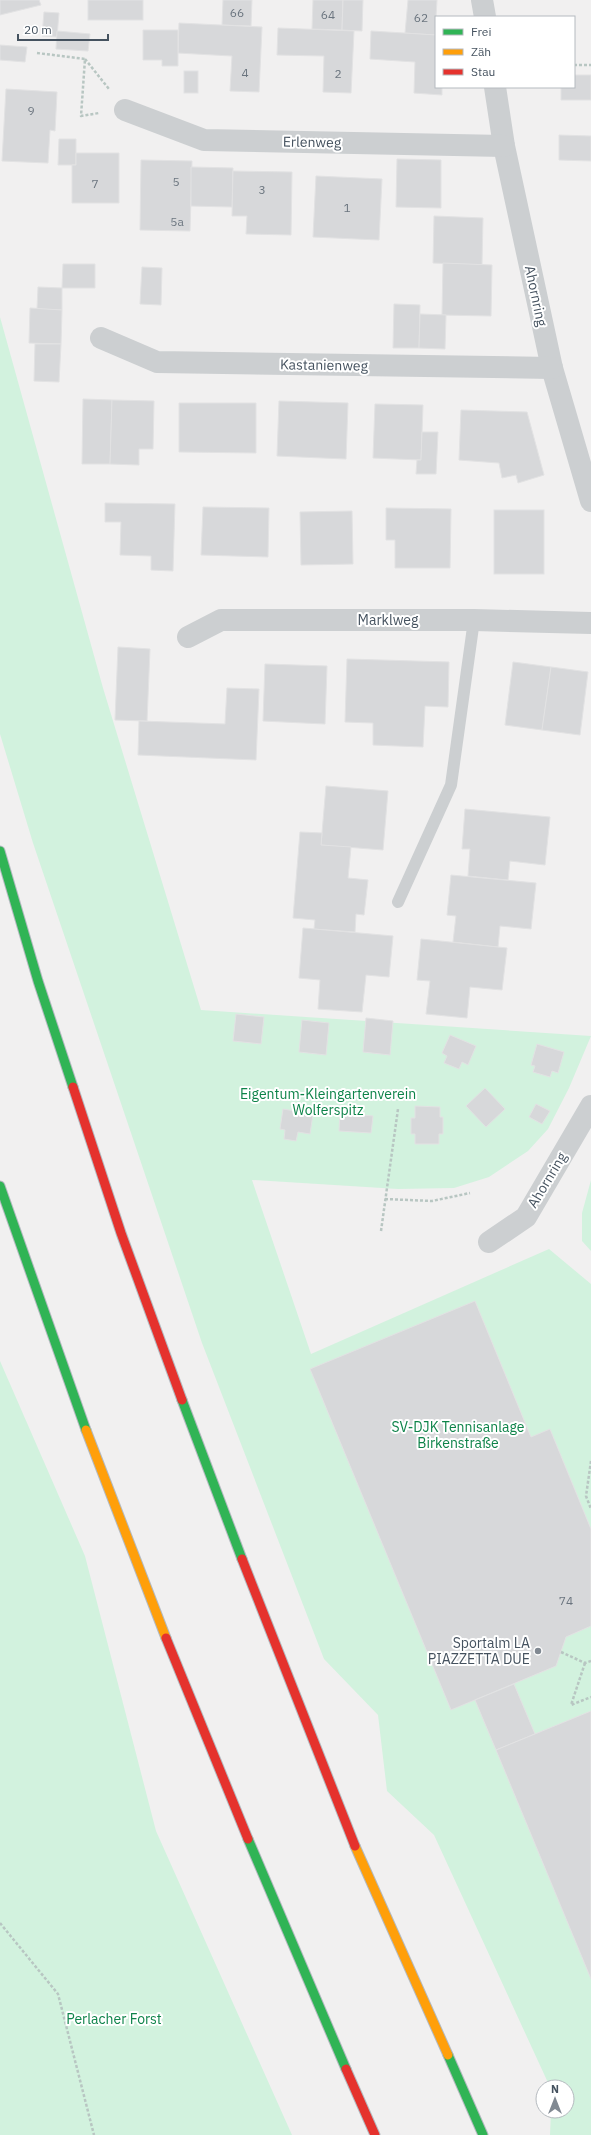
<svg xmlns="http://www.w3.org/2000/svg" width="591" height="2135" viewBox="0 0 591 2135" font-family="'IBM Plex Sans',sans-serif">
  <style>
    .green { fill: #d2f2de }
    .building { fill: #d7d8da; stroke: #e2e2e3 }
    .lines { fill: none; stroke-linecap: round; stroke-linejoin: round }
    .fast-casing { stroke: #b4bac0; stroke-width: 11 }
    .slow-casing { stroke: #b4bac0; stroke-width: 11 }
    .jam-casing { stroke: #b4bac0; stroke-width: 11 }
    .path { stroke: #b8c6c2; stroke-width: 2.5; stroke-dasharray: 3 2; stroke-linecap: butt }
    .lane { stroke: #cccfd1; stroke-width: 12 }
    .street { stroke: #cccfd1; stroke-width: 22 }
    .fast { stroke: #30b455; stroke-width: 9 }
    .slow { stroke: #ff9f0a; stroke-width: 9 }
    .jam { stroke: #e5322d; stroke-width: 9 }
    .poi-dot { fill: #818992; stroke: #fff; stroke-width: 1.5 }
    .labels { text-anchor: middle; stroke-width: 4; stroke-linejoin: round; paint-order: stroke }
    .number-label { font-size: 12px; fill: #6b757f }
    .street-label { font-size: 14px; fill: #45525f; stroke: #fff }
    .park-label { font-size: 14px; fill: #0d8349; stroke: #fff }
    .poi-label { font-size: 14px; fill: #45525f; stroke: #fff; text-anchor: end }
  </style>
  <rect width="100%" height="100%" fill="#f1f0f0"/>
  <!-- green -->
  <g class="green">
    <polygon points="0,317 103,688 201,1010 591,1036 569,1088 548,1129 528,1151 489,1177 454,1188 398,1189 252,1180 311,1354 549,1249 591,1284 591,2135 550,2135 551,2111 567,2111 567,2087 550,2087 434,1835 387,1791 378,1715 324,1659 202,1343 33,843 0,734"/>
    <polygon points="591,1180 591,1251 582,1241 582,1213"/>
    <polygon points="0,1361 85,1556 156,1831 292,2135 0,2135"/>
  </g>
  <!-- building -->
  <g class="building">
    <polygon points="0,0 39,0 41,5 0,15"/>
    <rect x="88" y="0" width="55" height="20"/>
    <polygon points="223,0 252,0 251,26 222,25"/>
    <polygon points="313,0 343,0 342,30 312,29"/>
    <polygon points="343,0 363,0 362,31 342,30"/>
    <polygon points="408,0 437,0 435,35 405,33"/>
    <polygon points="44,12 59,13 57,37 42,36"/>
    <polygon points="179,23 262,27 259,92 230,91 232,56 178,53"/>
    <polygon points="278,28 354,31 351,93 323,92 324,56 277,55"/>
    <polygon points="143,30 178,30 178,66 162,66 162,60 143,60"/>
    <polygon points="57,31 90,34 88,51 56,49"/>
    <polygon points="371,31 436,35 436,87 442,87 442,95 414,93 415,62 370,59"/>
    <polygon points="0,45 27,47 25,62 0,60"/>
    <rect x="184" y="71" width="14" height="22"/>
    <polygon points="574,75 591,75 591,100 561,100 561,87 574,87"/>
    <polygon points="6,89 57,92 55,131 50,130 48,163 2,161"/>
    <polygon points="559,135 591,136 591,161 559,160"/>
    <polygon points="59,139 76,139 76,165 58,165"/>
    <polygon points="76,153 119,153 119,203 72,203 72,165 76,165"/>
    <polygon points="397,159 441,160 441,208 396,207"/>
    <polygon points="141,160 192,161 190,231 140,230"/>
    <polygon points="191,167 233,168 232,207 191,206"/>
    <polygon points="233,171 292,172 291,235 246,234 247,216 232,216"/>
    <polygon points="316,176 382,179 379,240 313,237"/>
    <polygon points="434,216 483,218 482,265 433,263"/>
    <polygon points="443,263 492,265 491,316 442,315"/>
    <polygon points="63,264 95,264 95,288 62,288"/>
    <polygon points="142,267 162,268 161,305 140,304"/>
    <polygon points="38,287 62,288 62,310 37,309"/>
    <polygon points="394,304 420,305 419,348 393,348"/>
    <polygon points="30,308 62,310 61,344 29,343"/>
    <polygon points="420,314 446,315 445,349 419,348"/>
    <polygon points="35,344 61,344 59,382 34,381"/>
    <polygon points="83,399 112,400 110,464 82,464"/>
    <polygon points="112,400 154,401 153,449 139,449 139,465 110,464"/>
    <polygon points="279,401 348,403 346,459 277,456"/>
    <polygon points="179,403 256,403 256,453 179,452"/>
    <polygon points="375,404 423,405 421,460 373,458"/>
    <polygon points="461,410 527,412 544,475 518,483 516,475 502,478 499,463 459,460"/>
    <polygon points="422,432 438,432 436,474 416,474 417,460 421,460"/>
    <polygon points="105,503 175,504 173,571 151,570 151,556 120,555 121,522 105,522"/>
    <polygon points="203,507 269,508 268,557 201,555"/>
    <polygon points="386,508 451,509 450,568 395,568 395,540 386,540"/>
    <rect x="494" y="510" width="50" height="64"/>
    <polygon points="352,511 353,564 301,565 300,512"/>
    <polygon points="118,647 150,649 147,721 115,720"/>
    <polygon points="347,659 449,662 448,707 425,706 423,747 373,745 373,723 345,722"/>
    <polygon points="513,662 551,667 542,730 505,725"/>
    <polygon points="265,664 327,666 325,724 263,721"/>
    <polygon points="551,667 588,672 580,735 542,730"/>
    <polygon points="227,688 259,689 256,760 138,755 139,721 225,724"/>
    <polygon points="326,786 388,791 383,850 321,845"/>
    <polygon points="465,809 550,817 545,865 510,861 508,880 468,876 470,849 462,849"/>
    <polygon points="300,832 322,833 321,845 351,847 348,878 368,880 364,915 356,914 355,932 314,929 315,920 293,918"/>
    <polygon points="451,875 536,883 531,929 500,926 498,947 453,942 456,916 447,915"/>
    <polygon points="303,928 393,936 389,977 366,975 362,1012 318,1009 320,980 299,978"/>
    <polygon points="421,939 507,948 502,990 470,987 467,1018 426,1014 430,981 417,980"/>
    <polygon points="236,1014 264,1017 261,1044 233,1041"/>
    <polygon points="366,1018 393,1021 390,1055 363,1052"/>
    <polygon points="302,1020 329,1023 326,1055 299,1052"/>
    <polygon points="450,1035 476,1046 468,1065 462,1062 459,1069 444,1063 447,1056 442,1053"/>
    <polygon points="537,1044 564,1052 558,1073 552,1071 550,1077 533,1072 535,1066 531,1065"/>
    <polygon points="485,1088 505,1109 486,1127 466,1106"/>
    <polygon points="536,1104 550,1111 542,1124 529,1117"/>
    <polygon points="415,1106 440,1107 440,1117 443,1117 443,1134 439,1134 439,1144 415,1144 415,1134 411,1134 411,1118 415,1118"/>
    <polygon points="283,1109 313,1114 310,1134 298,1132 296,1141 284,1139 285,1130 280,1129"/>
    <polygon points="340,1113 373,1116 371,1133 339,1131"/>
    <polygon points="475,1301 531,1437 550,1429 591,1529 591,1626 566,1637 556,1666 451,1710 310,1369"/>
    <polygon points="514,1684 535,1734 496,1750 475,1700"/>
    <polygon points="591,1711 591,1979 496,1750"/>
  </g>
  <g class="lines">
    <defs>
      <g id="fast">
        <polyline points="0,851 38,981 73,1087"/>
        <polyline points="0,1186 86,1430"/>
        <polyline points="182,1400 242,1559"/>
        <polyline points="248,1839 346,2069"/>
        <polyline points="448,2055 483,2135"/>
      </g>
      <g id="slow">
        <polyline points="86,1430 166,1638"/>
        <polyline points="355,1846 448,2055"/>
      </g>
      <g id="jam">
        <polyline points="73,1087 121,1233 182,1400"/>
        <polyline points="242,1559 355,1846"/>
        <polyline points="166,1638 248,1839"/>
        <polyline points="346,2069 375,2135"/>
      </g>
    </defs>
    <!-- fast casing -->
    <use href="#fast" class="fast-casing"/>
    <!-- slow casing -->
    <use href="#slow" class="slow-casing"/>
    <!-- jam casing -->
    <use href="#jam" class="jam-casing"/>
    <!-- path -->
    <g class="path">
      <polyline points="37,53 85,59 81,116 99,113"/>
      <polyline points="85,59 109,89"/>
      <polyline points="574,65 591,65"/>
      <polyline points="385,1199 432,1201 470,1193"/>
      <polyline points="381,1231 398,1109"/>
      <polyline points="591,1461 586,1496 591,1509"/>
      <polyline points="561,1652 585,1663 591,1661"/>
      <polyline points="585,1663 571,1705 591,1697"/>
      <polyline points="0,1923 58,1994 94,2135"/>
    </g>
    <!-- lane -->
    <polyline class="lane" points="398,902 451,785 474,620"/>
    <!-- street -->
    <g class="street">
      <polyline points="482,0 485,17"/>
      <polyline points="495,87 504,146 552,368 591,501"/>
      <polyline points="125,110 204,140 504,146"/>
      <polyline points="101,338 157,362 552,368"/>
      <polyline points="188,637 221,620 474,620 591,623"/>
      <polyline points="489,1242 526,1217 591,1106"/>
    </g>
    <!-- fast -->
    <use href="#fast" class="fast"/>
    <!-- slow -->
    <use href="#slow" class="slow"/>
    <!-- jam -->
    <use href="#jam" class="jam"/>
  </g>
  <!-- markers -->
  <circle class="poi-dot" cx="538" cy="1651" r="4"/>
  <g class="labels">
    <!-- number labels -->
    <g class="number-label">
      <text x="237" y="17">66</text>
      <text x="328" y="19">64</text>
      <text x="421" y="22">62</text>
      <text x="245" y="77">4</text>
      <text x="338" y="78">2</text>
      <text x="31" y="115">9</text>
      <text x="176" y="186">5</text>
      <text x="95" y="188">7</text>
      <text x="262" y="194">3</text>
      <text x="347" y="212">1</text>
      <text x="177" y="226">5a</text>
      <text x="566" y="1605">74</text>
    </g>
    <!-- street labels -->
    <g class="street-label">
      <text transform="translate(312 142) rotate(1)" y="5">Erlenweg</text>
      <text transform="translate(536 296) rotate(78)" y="5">Ahornring</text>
      <text transform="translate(324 365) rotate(1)" y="5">Kastanienweg</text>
      <text x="388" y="625">Marklweg</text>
      <text transform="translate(547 1180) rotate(-59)" y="5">Ahornring</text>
    </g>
    <!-- park labels -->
    <g class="park-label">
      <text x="328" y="1099">Eigentum-Kleingartenverein<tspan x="328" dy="16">Wolferspitz</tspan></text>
      <text x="458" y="1432">SV-DJK Tennisanlage<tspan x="458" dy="16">Birkenstraße</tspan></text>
      <text x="114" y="2024">Perlacher Forst</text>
    </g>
    <!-- poi labels -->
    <g class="poi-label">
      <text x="530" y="1648">Sportalm LA<tspan x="530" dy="16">PIAZZETTA DUE</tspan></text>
    </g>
  </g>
  <!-- legend -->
  <rect x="435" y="16" width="140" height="72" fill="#ffffff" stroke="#b5babf"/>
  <rect x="443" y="29" width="20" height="6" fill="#30b455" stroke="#b5babf"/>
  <text x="471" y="36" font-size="12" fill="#45525f">Frei</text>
  <rect x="443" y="49" width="20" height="6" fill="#ff9f0a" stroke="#b5babf"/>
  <text x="471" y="56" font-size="12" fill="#45525f">Zäh</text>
  <rect x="443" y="69" width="20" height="6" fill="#e5322d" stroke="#b5babf"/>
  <text x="471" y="76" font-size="12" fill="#45525f">Stau</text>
  <!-- north arrow -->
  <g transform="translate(555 2099)"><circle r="19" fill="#ffffff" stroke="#b5babf"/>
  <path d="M0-3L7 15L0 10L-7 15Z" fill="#818992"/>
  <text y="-6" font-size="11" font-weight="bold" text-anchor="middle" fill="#45525f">N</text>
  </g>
  <!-- scale -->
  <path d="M18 34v6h90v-6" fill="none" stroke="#45525f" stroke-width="2"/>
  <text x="24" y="34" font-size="12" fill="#45525f" stroke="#ffffff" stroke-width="3" paint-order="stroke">20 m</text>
</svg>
